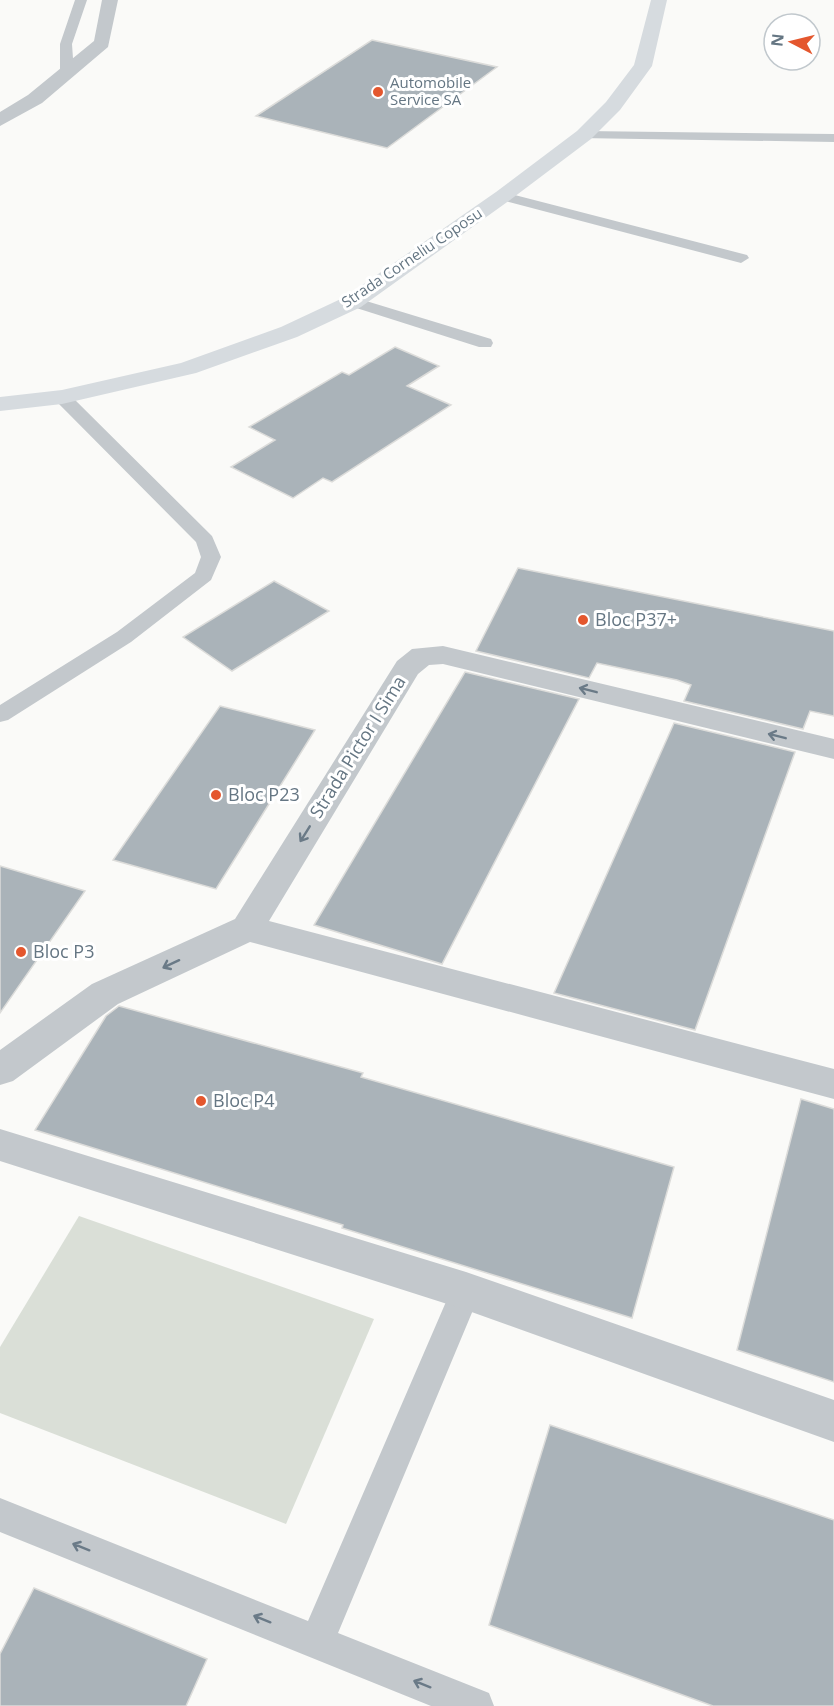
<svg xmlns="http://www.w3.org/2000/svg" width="834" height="1706" viewBox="0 0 834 1706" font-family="'Open Sans',sans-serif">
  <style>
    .green { fill: #dadfd7 }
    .building { fill: #aab3b9; stroke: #dcdcda; stroke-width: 1.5 }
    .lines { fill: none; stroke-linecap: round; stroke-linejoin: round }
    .service { fill: #c3c8cc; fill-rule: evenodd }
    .minor { fill: #c3c8cc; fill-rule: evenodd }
    .primary { fill: #d6dbdf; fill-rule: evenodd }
    .oneway { stroke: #6a7a87 }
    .poi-dot { fill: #e4572e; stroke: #fff; stroke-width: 2 }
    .labels { text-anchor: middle; stroke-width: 6; stroke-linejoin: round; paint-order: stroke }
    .far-poi-label { font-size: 15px; fill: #657683; stroke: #fff; text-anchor: start }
    .far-street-label { font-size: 15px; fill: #657683; stroke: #fff }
    .poi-label { font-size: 18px; fill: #657683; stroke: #fff; text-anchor: start }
    .street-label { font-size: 18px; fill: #657683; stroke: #fff }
  </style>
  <rect width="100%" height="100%" fill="#fafaf8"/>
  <!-- green -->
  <polygon class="green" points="79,1216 374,1319 286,1524 0,1413 0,1347"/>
  <!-- building -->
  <g class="building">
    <polygon points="372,40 497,67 387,148 256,116"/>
    <polygon points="395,347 439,366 407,386 451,405 332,482 323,478 293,498 231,467 275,440 249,427 342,372 349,375"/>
    <polygon points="518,568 834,631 834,716 810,711 803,729 684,701 691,685 677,680 597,663 589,678 476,651"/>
    <polygon points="274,581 329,611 232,671 183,637"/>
    <polygon points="465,672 579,699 442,964 314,925"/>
    <polygon points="220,706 315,730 216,889 113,860"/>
    <polygon points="674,723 795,752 695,1030 554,993"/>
    <polygon points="0,866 85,891 0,1013"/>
    <polygon points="119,1006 363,1073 361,1077 674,1167 632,1318 342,1228 343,1225 35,1130 106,1016"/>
    <polygon points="801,1099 834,1109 834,1382 737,1350"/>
    <polygon points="550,1425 834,1520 834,1706 713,1706 489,1625"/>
    <polygon points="34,1588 207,1659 186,1706 0,1706 0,1654"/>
  </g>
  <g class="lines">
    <!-- service -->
    <g class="service">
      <polygon points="75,0 87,0 72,44 74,73 67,77 60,73 60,44"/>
      <polygon points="584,131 834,134 834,142 579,138 577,135 579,132"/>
      <polygon points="503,192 747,255 749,258 741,263 498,199 496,196"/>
      <polygon points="353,297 491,339 493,343 491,347 479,347 347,305 345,302"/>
      <polygon points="62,392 68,393 212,536 221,557 211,580 131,642 8,720 0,722 0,705 117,632 195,573 201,557 196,542 56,401 53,397 56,393"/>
      <polygon points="466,1277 477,1281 481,1291 338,1633 489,1693 494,1706 431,1706 0,1532 0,1498 308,1621 455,1281"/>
    </g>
    <!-- minor -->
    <g class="minor">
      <polygon points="102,0 118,0 108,47 42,103 0,126 0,112 28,95 94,41"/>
      <polygon points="443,646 834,739 834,759 443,664 429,665 418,674 269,921 834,1069 834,1099 250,942 118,1004 13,1081 0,1085 0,1050 92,984 235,919 397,661 412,649"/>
      <polygon points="0,1129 466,1272 834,1400 834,1442 466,1310 0,1161"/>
    </g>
    <!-- primary -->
    <polygon class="primary" points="651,0 667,0 652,66 620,110 591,139 510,200 361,307 297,337 196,373 62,404 0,411 0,397 62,390 181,363 281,327 345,297 496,192 577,131 606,102 634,65"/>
  </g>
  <!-- one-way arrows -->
  <defs><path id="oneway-shaft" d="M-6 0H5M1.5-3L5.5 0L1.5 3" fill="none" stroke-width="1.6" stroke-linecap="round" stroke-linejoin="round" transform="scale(1.5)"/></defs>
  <g class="oneway">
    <use href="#oneway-shaft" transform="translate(588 690) rotate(-166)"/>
    <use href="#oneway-shaft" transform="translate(777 736) rotate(-166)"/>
    <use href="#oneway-shaft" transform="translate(305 834) rotate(122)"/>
    <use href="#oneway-shaft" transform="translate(171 964) rotate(155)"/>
    <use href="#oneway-shaft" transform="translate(81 1547) rotate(-158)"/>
    <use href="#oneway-shaft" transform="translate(262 1619) rotate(-158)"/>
    <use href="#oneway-shaft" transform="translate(422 1684) rotate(-158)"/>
  </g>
  <!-- markers -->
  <g class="poi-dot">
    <circle cx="378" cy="92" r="6"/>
    <circle cx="583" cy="620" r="6"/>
    <circle cx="216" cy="795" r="6"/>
    <circle cx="21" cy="952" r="6"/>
    <circle cx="201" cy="1101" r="6"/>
  </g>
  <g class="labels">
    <!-- far-poi labels -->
    <g class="far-poi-label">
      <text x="390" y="88">Automobile<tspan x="390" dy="17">Service SA</tspan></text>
    </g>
    <!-- far-street labels -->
    <g class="far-street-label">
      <text transform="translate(412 258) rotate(-34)" y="5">Strada Corneliu Coposu</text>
    </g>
    <!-- poi labels -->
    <g class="poi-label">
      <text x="595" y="626">Bloc P37+</text>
      <text x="228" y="801">Bloc P23</text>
      <text x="33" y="958">Bloc P3</text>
      <text x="213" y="1107">Bloc P4</text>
    </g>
    <!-- street labels -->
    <g class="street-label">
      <text transform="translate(358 747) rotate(-58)" y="6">Strada Pictor I Sima</text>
    </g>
  </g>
  <!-- north arrow -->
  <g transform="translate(792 42) rotate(277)"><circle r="28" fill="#ffffff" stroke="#c1c8cd" stroke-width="1.5"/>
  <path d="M0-4.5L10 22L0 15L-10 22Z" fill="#e4572e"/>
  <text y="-9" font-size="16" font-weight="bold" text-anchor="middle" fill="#657683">N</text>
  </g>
</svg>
